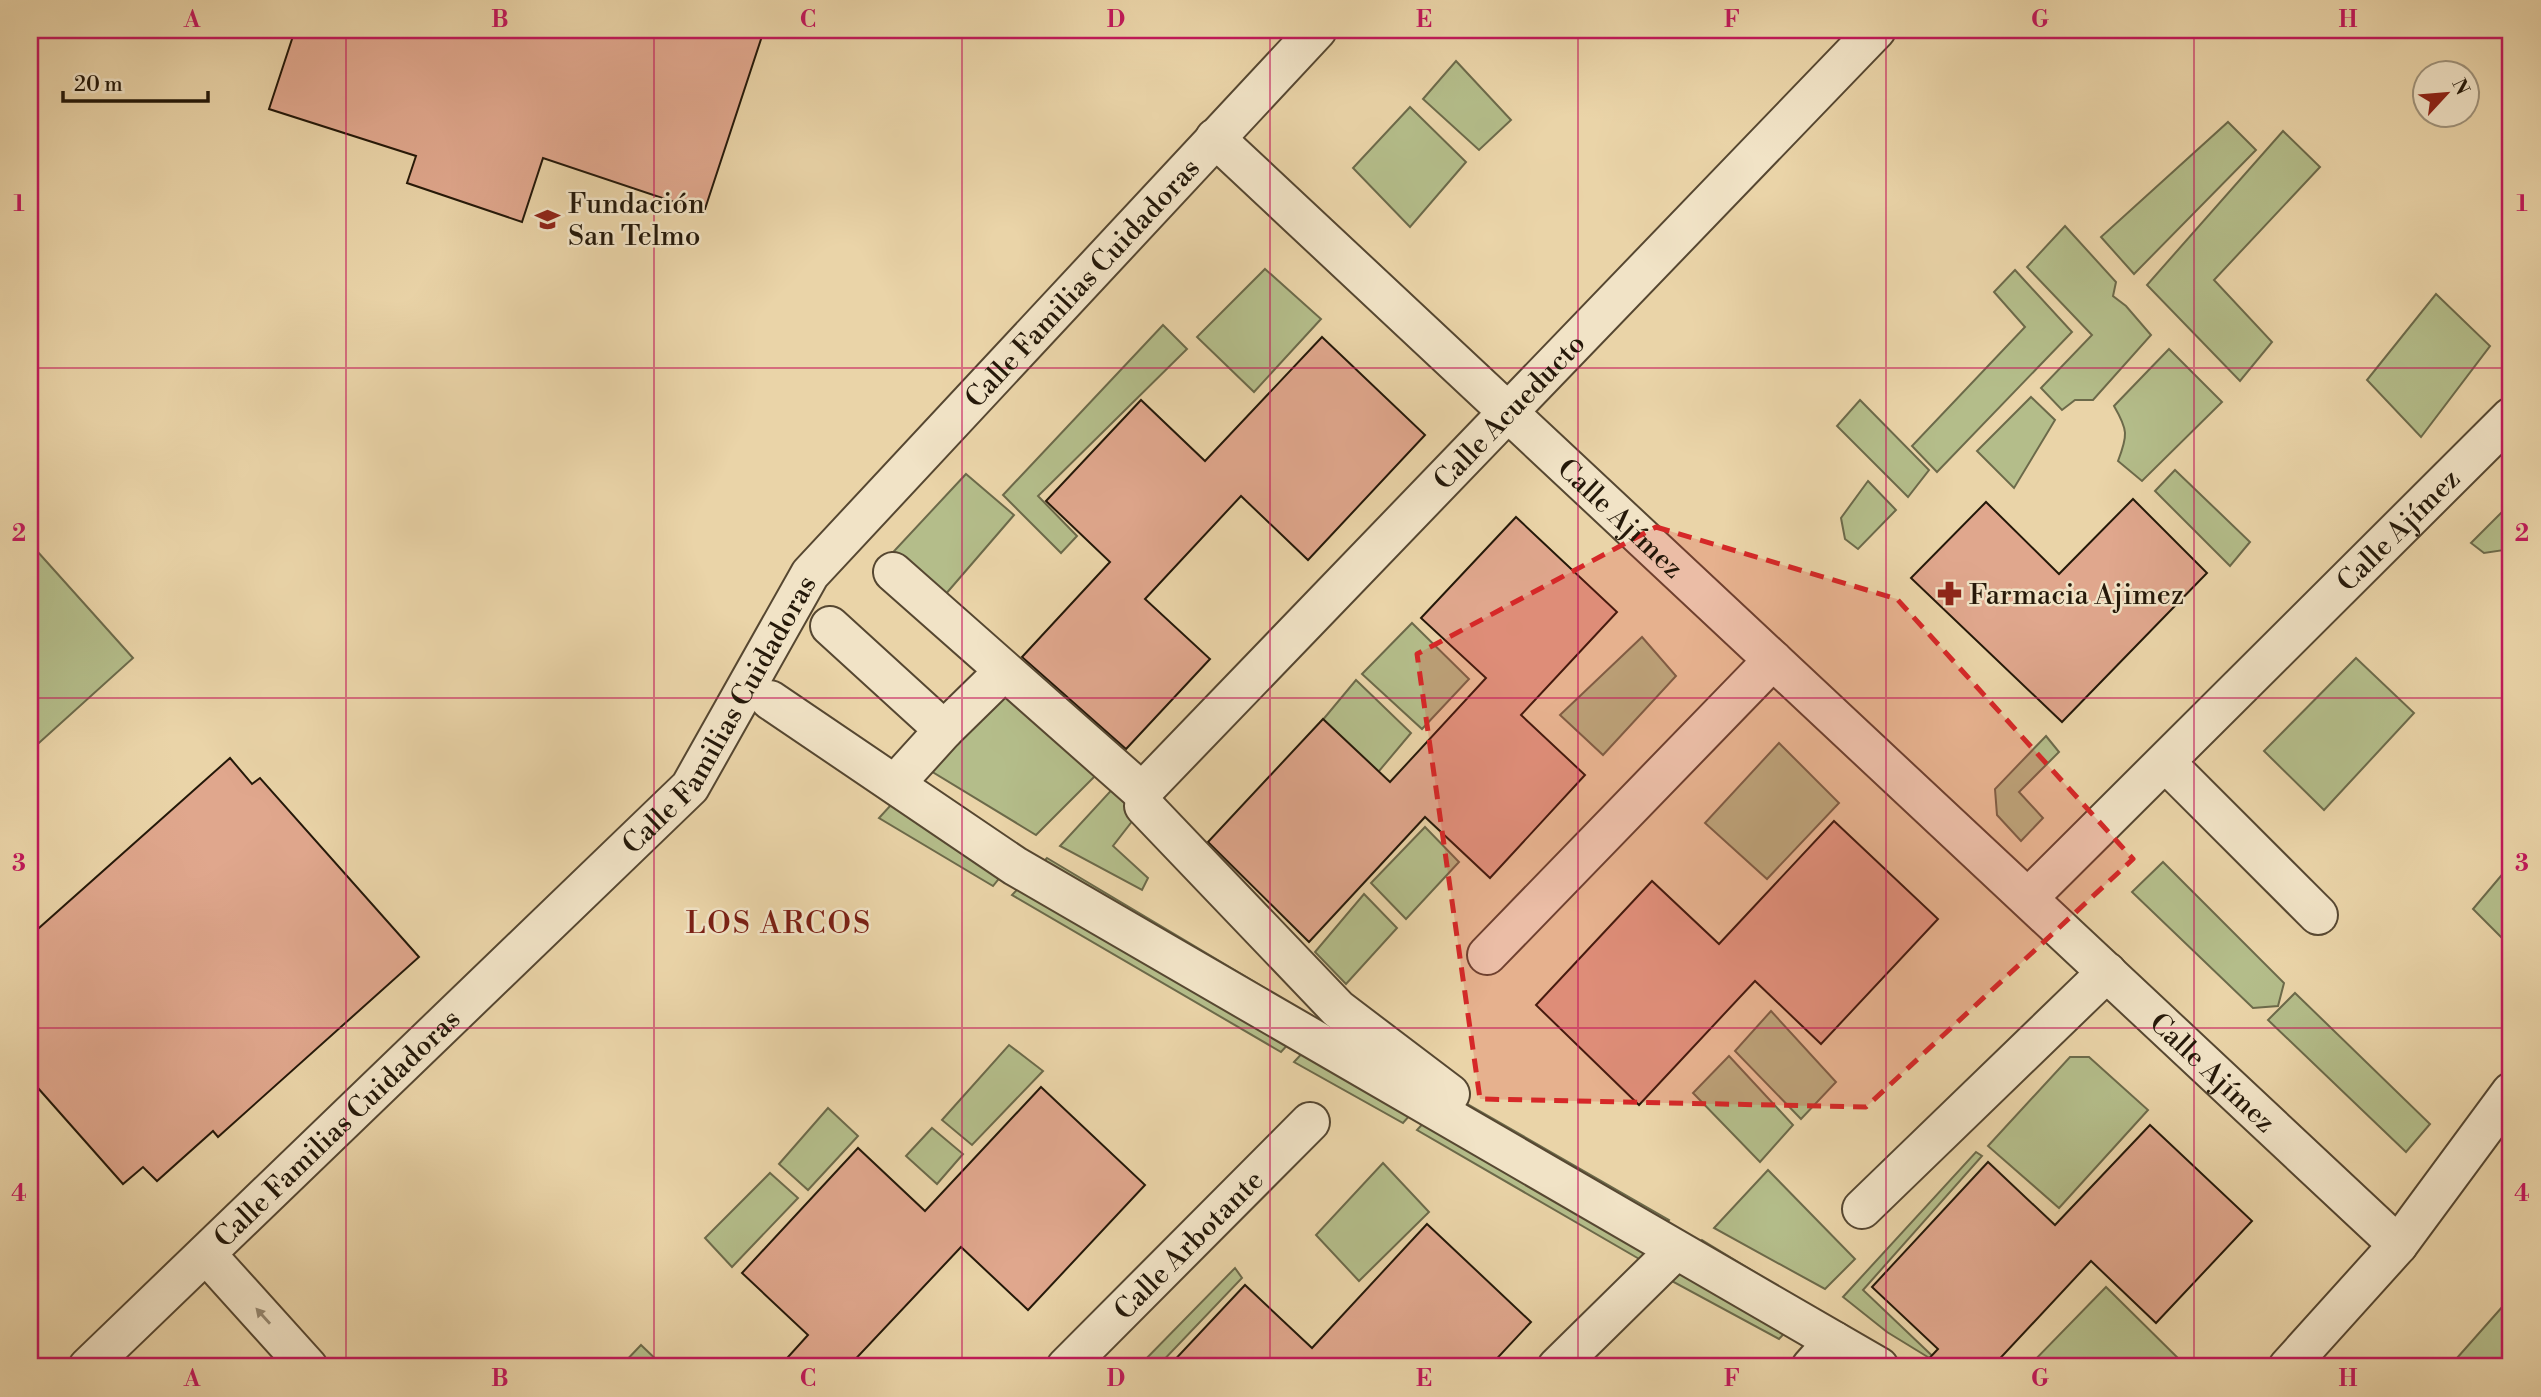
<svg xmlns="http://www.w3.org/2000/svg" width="2541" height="1397" viewBox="0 0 2541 1397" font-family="'Libre Bodoni',serif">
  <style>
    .green { fill: #b4bd8a; stroke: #6c6a4a; stroke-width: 2 }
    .building { fill: #e0a78d; stroke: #241809; stroke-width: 2 }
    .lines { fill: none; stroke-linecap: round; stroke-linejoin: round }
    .street-casing { stroke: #564731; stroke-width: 42 }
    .street { stroke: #f1e3c6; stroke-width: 38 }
    .oneway { fill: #958871 }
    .marked { fill: #d62828; fill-opacity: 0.2; stroke: #d62828; stroke-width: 5; stroke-dasharray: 14 9; stroke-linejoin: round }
    .grid { fill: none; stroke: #c2185b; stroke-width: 2; stroke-opacity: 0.55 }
    .labels { text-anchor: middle; stroke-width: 5; stroke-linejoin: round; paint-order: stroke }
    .poi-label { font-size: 28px; fill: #241809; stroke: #f1e3c6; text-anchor: start }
    .street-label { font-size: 28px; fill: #241809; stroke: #f1e3c6 }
    .neighbourhood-label { font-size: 30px; letter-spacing: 2px; fill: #7a1f14; stroke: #f1e3c6 }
    .neatline { fill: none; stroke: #c2185b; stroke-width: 2.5 }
    .grid-label { font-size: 23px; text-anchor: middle; font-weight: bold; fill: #c2185b }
  </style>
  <rect width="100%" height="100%" fill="#ead4a8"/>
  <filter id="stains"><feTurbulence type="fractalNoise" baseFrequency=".00286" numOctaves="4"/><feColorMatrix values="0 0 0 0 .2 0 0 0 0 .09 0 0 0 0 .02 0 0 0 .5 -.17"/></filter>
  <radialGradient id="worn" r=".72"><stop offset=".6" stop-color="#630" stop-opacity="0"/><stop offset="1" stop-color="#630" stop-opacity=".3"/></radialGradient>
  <!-- green -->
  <g class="green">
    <polygon points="1456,61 1511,120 1479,150 1423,99"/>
    <polygon points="1410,107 1466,162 1410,227 1353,168"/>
    <polygon points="2228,122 2256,150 2134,274 2101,237"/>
    <polygon points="2283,131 2320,167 2214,280 2272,342 2240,381 2147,285"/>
    <polygon points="2065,226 2116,282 2113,296 2126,306 2151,335 2093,400 2075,400 2062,410 2041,388 2092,335 2027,267"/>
    <polygon points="1265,269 1321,319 1254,392 1197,337"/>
    <polygon points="2015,270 2072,332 1937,472 1912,446 2025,327 1994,292"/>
    <polygon points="2436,294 2490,346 2421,437 2367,380"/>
    <polygon points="1163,325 1187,349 1038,496 1077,536 1061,553 1003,495"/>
    <path d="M2169,349L2222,402L2142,481L2118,461C2128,435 2128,430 2114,406Z"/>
    <polygon points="2031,397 2055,420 2014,488 1977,451"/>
    <polygon points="1860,400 1929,470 1908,497 1837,426"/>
    <polygon points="2175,470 2250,542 2230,566 2155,491"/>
    <polygon points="966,474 1014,515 932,610 883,563"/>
    <polygon points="1868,481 1896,510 1858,549 1845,539 1841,518"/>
    <polygon points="2511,503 2511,549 2484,553 2471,543"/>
    <polygon points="37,551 133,658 30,751 30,558"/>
    <polygon points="1412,623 1469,679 1422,729 1362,674"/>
    <polygon points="1642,637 1676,676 1603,755 1560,715"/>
    <polygon points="2356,658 2414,713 2324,810 2264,751"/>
    <polygon points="1010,675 1109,762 1036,835 926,768"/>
    <polygon points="1356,680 1411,733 1374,777 1321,722"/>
    <polygon points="2046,736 2059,752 2019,792 2043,818 2021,841 1997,815 1995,789"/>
    <polygon points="1779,743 1839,803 1767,879 1705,823"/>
    <polygon points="911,783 1001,876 993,886 879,818"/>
    <polygon points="1117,784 1144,806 1113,846 1148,878 1142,890 1060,846"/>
    <polygon points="1425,827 1459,862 1406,919 1371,883"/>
    <polygon points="1047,858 1313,1017 1281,1052 1012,895"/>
    <polygon points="2163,862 2284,983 2278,1006 2253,1008 2132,892"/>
    <polygon points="2511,864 2511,947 2473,909"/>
    <polygon points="1364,894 1397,928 1346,984 1315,952"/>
    <polygon points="2295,993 2430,1124 2406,1152 2268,1020"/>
    <polygon points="1771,1011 1836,1082 1801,1119 1735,1051"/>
    <polygon points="1330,1023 1434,1088 1403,1123 1294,1062"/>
    <polygon points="1009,1045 1043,1071 972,1145 942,1120"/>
    <polygon points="1729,1056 1793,1125 1760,1162 1693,1093"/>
    <polygon points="2070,1057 2089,1057 2148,1110 2059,1208 1988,1146"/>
    <polygon points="1450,1094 1669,1220 1641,1260 1417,1130"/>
    <polygon points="828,1108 858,1136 808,1190 779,1164"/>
    <polygon points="932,1128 963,1154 937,1184 906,1156"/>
    <polygon points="1976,1152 1982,1156 1863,1290 1944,1367 1887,1332 1843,1297"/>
    <polygon points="1383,1163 1429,1212 1359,1281 1316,1235"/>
    <polygon points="1768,1170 1855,1259 1825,1289 1714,1228"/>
    <polygon points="770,1173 798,1198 732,1267 705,1238"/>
    <polygon points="1702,1240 1810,1306 1779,1339 1668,1279"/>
    <polygon points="1235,1268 1242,1278 1157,1367 1138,1367"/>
    <polygon points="2106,1287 2187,1367 2028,1367"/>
    <polygon points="2511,1297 2511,1367 2449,1367"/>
    <polygon points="641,1345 664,1367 620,1367"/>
  </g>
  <!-- building -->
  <g class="building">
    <polygon points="295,30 764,30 704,212 543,158 522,222 407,183 416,156 269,109"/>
    <polygon points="1322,337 1425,435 1308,560 1241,496 1145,599 1210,659 1126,749 1022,657 1110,562 1046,501 1141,400 1205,461"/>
    <polygon points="2133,499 2207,573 2062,722 1911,578 1986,502 2059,574"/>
    <polygon points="1516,517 1617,612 1521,715 1585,775 1490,878 1425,817 1309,942 1208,842 1323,719 1390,782 1486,678 1421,618"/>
    <polygon points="230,758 252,784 260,778 419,957 218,1137 213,1131 157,1181 143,1167 123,1184 30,1079 30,936"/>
    <polygon points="1834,821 1938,919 1821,1044 1755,981 1639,1105 1536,1005 1652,881 1719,944"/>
    <polygon points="1041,1087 1145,1185 1028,1310 961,1247 848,1367 779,1367 808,1335 742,1273 858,1148 925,1211"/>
    <polygon points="2150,1125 2252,1221 2156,1323 2091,1261 1992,1367 1921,1367 1938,1349 1872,1287 1988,1162 2055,1225"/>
    <polygon points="1427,1224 1531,1322 1489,1367 1168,1367 1245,1285 1312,1348"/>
  </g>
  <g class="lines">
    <defs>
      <g id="street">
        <path id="s1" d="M1215,138L2398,1245"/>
        <path id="s2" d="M893,572L1142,792L1876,30"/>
        <polyline points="830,626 944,730 895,784"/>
        <polyline points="770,700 1015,866 1879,1367"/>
        <polyline points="944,730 990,685"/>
        <polyline points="2166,763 2318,915"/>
        <polyline points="1144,806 1338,1009 1450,1094 1447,1096"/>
        <path id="s3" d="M2028,898L2511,417"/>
        <polyline points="1487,955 1773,660"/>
        <polyline points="1862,1209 2107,972"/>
        <polyline points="206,1254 308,1367"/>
        <path id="s4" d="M88,1367L690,787L810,574L1317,30"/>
        <path id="s5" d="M1066,1367L1310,1122"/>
        <polyline points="1557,1367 1676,1250"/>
        <polyline points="1811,1367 1834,1341"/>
        <polyline points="2288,1367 2398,1245 2511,1092"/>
      </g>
    </defs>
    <!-- street casing -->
    <use href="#street" class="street-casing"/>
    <!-- street -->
    <use href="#street" class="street"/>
  </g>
  <!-- one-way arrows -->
  <defs><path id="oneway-solid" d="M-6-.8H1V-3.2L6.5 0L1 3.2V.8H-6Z" transform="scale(1.75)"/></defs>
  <use class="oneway" href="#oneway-solid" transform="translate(263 1316) rotate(-132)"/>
  <!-- marked area -->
  <path class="marked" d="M1656,527L1897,599L2133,859L1866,1107L1480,1099L1417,654Z"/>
  <!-- grid -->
  <path class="grid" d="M346,30V1367M654,30V1367M962,30V1367M1270,30V1367M1578,30V1367M1886,30V1367M2194,30V1367M30,368H2511M30,698H2511M30,1028H2511"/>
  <!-- icons -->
  <defs>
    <symbol id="university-bare" viewBox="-9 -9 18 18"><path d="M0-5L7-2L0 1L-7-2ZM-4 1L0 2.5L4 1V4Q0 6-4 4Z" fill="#8f2418" stroke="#f1e3c6" stroke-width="2.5" paint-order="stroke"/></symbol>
    <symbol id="pharmacy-bare" viewBox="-9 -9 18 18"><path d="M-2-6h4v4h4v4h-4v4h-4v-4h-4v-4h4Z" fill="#8f2418" stroke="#f1e3c6" stroke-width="2.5" paint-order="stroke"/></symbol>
  </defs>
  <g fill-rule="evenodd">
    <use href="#university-bare" x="530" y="202" width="35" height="35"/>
    <use href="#pharmacy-bare" x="1932" y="576" width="35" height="35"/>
  </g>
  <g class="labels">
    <!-- poi labels -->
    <g class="poi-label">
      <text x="568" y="213">Fundación<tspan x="568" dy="32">San Telmo</tspan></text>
      <text x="1969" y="604">Farmacia Ajimez</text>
    </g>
    <!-- street labels -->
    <g class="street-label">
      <text dy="10" stroke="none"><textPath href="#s4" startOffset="1479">Calle Familias Cuidadoras</textPath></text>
      <text dy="10" stroke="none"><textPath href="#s2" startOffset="861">Calle Acueducto</textPath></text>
      <text dy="10" stroke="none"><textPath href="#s1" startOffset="556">Calle Ajímez</textPath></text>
      <text dy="10" stroke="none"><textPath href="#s3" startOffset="522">Calle Ajímez</textPath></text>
      <text dy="10" stroke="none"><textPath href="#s4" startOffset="912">Calle Familias Cuidadoras</textPath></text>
      <text dy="10" stroke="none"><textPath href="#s1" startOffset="1367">Calle Ajímez</textPath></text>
      <text dy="10" stroke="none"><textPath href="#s4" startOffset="345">Calle Familias Cuidadoras</textPath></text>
      <text dy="10" stroke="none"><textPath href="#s5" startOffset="173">Calle Arbotante</textPath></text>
    </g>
    <!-- neighbourhood labels -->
    <g class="neighbourhood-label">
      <text x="779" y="933">LOS ARCOS</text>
    </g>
  </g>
  <!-- margin -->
  <rect width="2541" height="1397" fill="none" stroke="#ead4a8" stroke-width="77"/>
  <!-- north arrow -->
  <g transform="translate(2446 94) rotate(64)"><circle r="33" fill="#f1e3c6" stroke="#9f927a" stroke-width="2"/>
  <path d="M0-5L12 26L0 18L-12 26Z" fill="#8f2418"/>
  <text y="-10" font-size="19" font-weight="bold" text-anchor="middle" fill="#241809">N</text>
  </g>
  <!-- scale -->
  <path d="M63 91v10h145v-10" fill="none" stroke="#241809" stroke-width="3.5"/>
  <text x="74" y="91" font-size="21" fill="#241809" stroke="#f1e3c6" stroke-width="5" paint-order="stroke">20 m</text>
  <rect x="38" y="38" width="2464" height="1320" class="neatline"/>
  <g class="grid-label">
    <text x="192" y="27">A</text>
    <text x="500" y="27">B</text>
    <text x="808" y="27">C</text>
    <text x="1116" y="27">D</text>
    <text x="1424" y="27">E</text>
    <text x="1732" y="27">F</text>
    <text x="2040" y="27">G</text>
    <text x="2348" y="27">H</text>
    <text x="19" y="211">1</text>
    <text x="2522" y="211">1</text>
    <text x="19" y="541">2</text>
    <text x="2522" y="541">2</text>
    <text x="19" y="871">3</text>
    <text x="2522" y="871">3</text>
    <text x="19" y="1201">4</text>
    <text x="2522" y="1201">4</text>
    <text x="192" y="1386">A</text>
    <text x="500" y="1386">B</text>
    <text x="808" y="1386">C</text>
    <text x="1116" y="1386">D</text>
    <text x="1424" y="1386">E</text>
    <text x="1732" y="1386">F</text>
    <text x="2040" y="1386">G</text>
    <text x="2348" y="1386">H</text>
  </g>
  <rect width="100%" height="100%" filter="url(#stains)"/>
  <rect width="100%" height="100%" fill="url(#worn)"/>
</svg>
